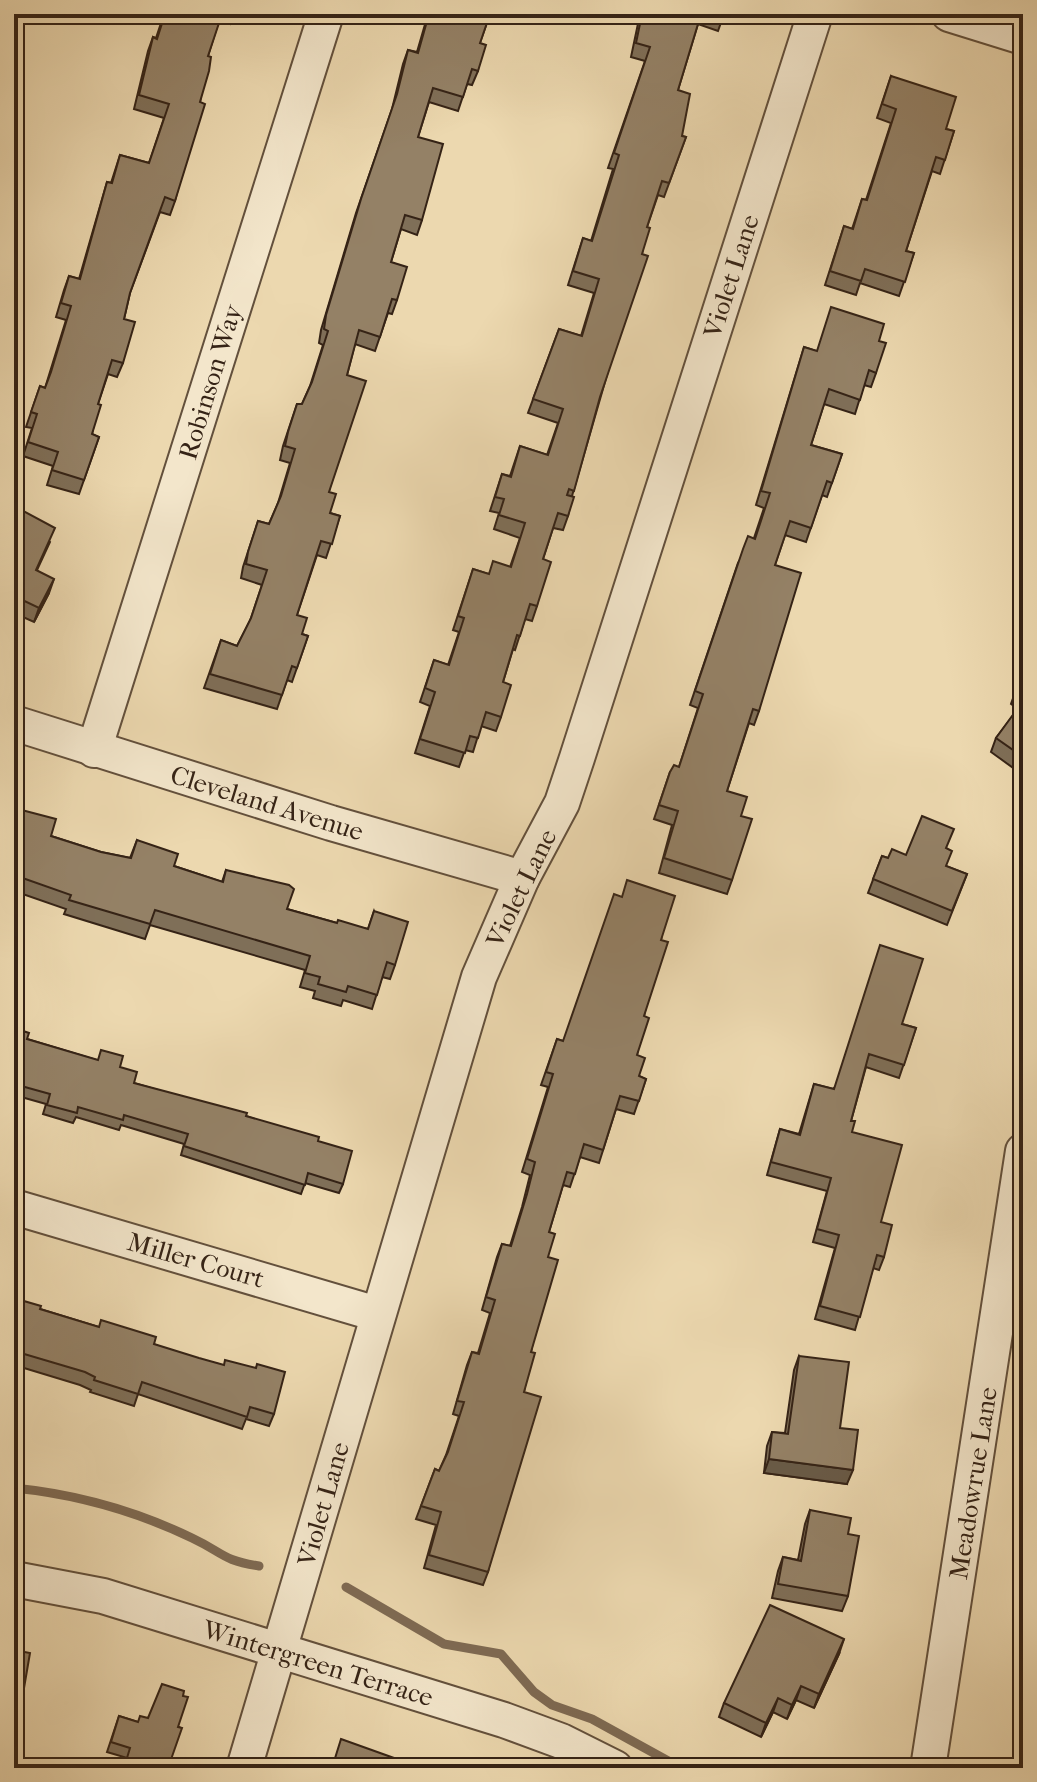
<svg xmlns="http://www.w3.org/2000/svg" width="1037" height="1782" viewBox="0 0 1037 1782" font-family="'IM FELL French Canon',serif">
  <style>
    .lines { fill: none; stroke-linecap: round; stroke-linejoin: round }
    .stream { stroke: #7e6a53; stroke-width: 9 }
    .street-casing { stroke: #63503c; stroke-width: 38 }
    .street { stroke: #f3e6cb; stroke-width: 34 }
    .wall { fill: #7f6f58; stroke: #352316; stroke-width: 2 }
    .shaded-wall { fill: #685a47; stroke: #352316; stroke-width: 2 }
    .building { fill: #948166; stroke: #352316; stroke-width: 2 }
    .labels { text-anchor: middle; stroke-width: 6; stroke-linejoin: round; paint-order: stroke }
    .street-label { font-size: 26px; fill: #352316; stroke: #f3e6cb }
  </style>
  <rect width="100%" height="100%" fill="#ecd8af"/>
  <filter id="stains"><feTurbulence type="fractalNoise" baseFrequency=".0025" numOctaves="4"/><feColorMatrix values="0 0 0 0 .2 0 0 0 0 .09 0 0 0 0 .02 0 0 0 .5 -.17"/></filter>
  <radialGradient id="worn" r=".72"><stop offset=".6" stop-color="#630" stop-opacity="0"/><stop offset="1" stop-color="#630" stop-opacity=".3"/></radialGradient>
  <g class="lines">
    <!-- stream -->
    <g class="stream">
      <path d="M14,1488C75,1494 136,1511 192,1538C224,1553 221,1560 259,1566"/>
      <polyline points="346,1587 444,1644 501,1654 534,1692 552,1705 592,1719 681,1768"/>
    </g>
    <defs>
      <g id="street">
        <polyline points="949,14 1023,37"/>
        <polyline points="14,723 331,823 522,878"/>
        <polyline points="94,750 326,14"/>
        <polyline points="14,1207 377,1314"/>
        <polyline points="14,1579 103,1596 504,1720 561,1741 615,1768"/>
        <polyline points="244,1768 479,977 522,878 562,803 577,758 815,14"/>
        <polyline points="928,1768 1023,1151"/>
      </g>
    </defs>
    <!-- street casing -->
    <use href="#street" class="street-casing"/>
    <!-- street -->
    <use href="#street" class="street"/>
  </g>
  <!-- wall -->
  <g class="wall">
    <polygon points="164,14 234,14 230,24 219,21 208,56 200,102 175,201 170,215 160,212 130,293 124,319 123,363 117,377 108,374 98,404 92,434 99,437 79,494 47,485 53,466 23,456 32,428 26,427 40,386 45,388 66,320 56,317 64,290 69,276 79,279 107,182 111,183 120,155 149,163 164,118 134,109 148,51 153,37 156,38"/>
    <polygon points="428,14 490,14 480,43 478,71 472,85 467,84 458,111 429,102 418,137 422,220 417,235 401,229 391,262 397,300 392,314 388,313 375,351 355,344 347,375 329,492 330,513 340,516 326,558 317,555 297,615 302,634 308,636 292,682 287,680 277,709 204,688 221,640 237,646 250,621 262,585 241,578 243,567 258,521 269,524 278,503 290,463 280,460 283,446 297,404 302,404 310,386 323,345 319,343 321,330 356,213 392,109 403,64 408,50 417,52"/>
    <polygon points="640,14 724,14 718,31 698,24 678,90 682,136 686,137 664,197 658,195 647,227 642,254 572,496 568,516 563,530 553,528 543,559 537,606 532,621 525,619 515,650 513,649 503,682 501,717 496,731 481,726 473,752 465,750 459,767 415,753 430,706 420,702 434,660 448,665 459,632 453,630 473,569 488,574 510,567 520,538 494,529 499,513 490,511 502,474 510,476 520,446 547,455 558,423 528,413 559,329 581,336 594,293 568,285 583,238 591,241 613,169 608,168 645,61 631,57"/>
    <polygon points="891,76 946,129 954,131 940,174 932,171 906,251 914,253 899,296 860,283 856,295 825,285 844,226 852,229 862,199 866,200 891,123 877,118"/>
    <polygon points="1023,248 1023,270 1019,269"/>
    <polygon points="879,341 876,373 871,387 864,385 855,414 824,404 811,445 842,454 827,497 822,495 806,542 785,535 775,565 759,711 754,725 749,723 727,791 741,816 732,880 727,894 659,873 672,825 654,819 670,772 679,767 698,708 690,705 738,563 754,538 764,508 756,505 804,347 816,351"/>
    <polygon points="14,506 50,542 37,570 49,593 34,622 14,613"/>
    <polygon points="1023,681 1023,775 991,752 996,738 1018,709 1011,704 1016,690"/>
    <polygon points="14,808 51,836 101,852 130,858 137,840 174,866 222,882 226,870 287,909 337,923 368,929 374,911 395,965 390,979 382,977 372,1009 343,1000 341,1006 313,998 315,991 300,987 305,970 150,925 145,939 64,914 66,909 14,891"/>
    <polygon points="946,849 946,866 967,874 947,925 868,893 882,856 888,858"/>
    <polygon points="661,940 644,1016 637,1055 639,1076 646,1079 634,1114 616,1109 599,1163 580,1157 570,1187 563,1185 549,1232 548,1257 524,1392 488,1572 483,1585 424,1568 436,1525 416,1519 435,1469 439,1471 446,1455 459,1416 453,1414 467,1365 472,1352 478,1353 490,1313 482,1310 497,1257 502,1244 510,1246 522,1207 530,1175 522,1172 548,1087 541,1085 557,1039 563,1041"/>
    <polygon points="902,1024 916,1028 899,1078 866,1067 851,1121 852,1132 881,1222 884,1257 879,1270 873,1268 855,1330 815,1319 835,1248 813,1242 827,1191 767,1175 780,1129 799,1134 814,1084 833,1089"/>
    <polygon points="14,1028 27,1039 120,1067 134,1083 246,1116 318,1141 343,1184 339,1193 305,1183 301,1194 181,1155 184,1144 121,1125 119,1130 76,1117 73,1123 43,1114 46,1104 14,1095"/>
    <polygon points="14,1292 17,1299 40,1309 154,1344 274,1414 269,1426 246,1419 242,1429 138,1394 134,1406 90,1392 91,1390 80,1385 14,1365"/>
    <polygon points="799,1356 840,1428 847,1484 764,1473 767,1446 772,1432 785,1433 794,1370"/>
    <polygon points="810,1510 848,1534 848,1596 842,1611 772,1598 778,1571 783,1557 798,1560 805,1524"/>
    <polygon points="14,1650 23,1694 19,1706 17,1705 14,1718"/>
    <polygon points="839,1654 814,1708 796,1700 787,1719 773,1712 761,1737 719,1717 724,1703"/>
    <polygon points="119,1716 138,1722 178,1727 127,1758 107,1752"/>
  </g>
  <!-- shaded-wall -->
  <g class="shaded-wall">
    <polygon points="54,579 49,593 34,622 39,608"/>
    <polygon points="769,1459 853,1470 847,1484 764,1473"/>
    <polygon points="844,1639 839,1654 814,1708 819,1694"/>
    <polygon points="801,1686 796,1700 787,1719 792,1705"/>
    <polygon points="778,1698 773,1712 761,1737 766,1723"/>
  </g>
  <!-- building -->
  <g class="building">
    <polygon points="165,14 222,14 208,56 211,57 209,71 200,102 205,104 175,201 165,197 130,293 124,319 135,322 123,363 112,360 98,404 101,405 92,434 99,437 84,480 52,470 58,452 28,442 37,414 31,412 40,386 45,388 51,372 71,306 61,303 69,276 80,279 107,182 112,183 120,155 149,163 169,104 139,95 153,37 157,39"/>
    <polygon points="429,14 490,14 480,43 486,45 478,71 472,69 463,97 433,88 418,137 443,144 422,220 405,215 391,262 407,267 397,300 392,299 380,337 359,330 347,375 366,381 329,492 336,494 330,513 340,516 332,544 321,541 297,615 307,618 302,634 308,636 297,668 292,666 282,695 210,674 221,640 237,646 251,618 267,570 246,564 248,552 258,521 269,524 281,496 295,449 285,446 288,432 297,404 302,404 312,382 328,331 324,329 326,315 361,199 397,94 408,50 418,53"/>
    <polygon points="642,14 701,14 678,90 690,94 682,136 686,137 669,183 662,181 647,227 650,228 642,254 648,256 600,397 574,491 569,489 567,495 574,497 568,516 558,513 543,559 551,562 537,606 530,604 520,636 517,635 503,682 511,685 501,717 486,712 478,738 470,736 465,753 420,739 435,692 425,688 434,660 449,665 464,618 458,616 473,569 489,574 493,561 511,567 525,523 499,515 504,499 495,497 502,474 511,477 520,446 548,455 563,409 533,399 559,329 582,336 599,279 573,271 583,238 592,241 619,155 614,153 650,47 636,43"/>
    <polygon points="891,76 956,97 946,129 954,131 945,160 936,157 906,251 914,253 905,282 865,269 861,281 830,271 844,226 853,229 862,199 867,200 896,109 882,104"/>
    <polygon points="831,307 884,324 879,341 886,343 876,373 869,370 860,400 829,389 811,445 842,454 832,483 827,481 811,528 790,521 775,565 801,573 759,711 753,709 727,791 747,797 741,816 752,819 732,880 664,858 678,811 659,805 670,772 674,765 679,767 703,694 695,691 743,549 748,536 755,539 770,493 761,491 804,347 817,351"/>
    <polygon points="14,506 55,528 36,570 54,579 39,608 14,596"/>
    <polygon points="1023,681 1023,694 1016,690"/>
    <polygon points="1023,701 1023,757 996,738"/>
    <polygon points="14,808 56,819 51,836 101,852 131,858 137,840 178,854 174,866 223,882 226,870 289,885 294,889 287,909 337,923 338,920 368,929 374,911 408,922 395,965 387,962 377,995 348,986 346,992 318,984 320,977 305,973 310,956 155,910 150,924 69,900 71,895 14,875"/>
    <polygon points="922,816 954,829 946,848 952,851 946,866 967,874 952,911 873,879 882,856 888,858 892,849 906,855"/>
    <polygon points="627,880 675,896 661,940 668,942 644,1016 649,1018 637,1055 645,1058 639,1076 646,1079 639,1101 620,1096 603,1150 584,1144 575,1174 567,1172 549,1232 555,1234 548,1257 558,1260 531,1352 535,1353 524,1392 541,1397 488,1572 429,1555 441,1512 421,1506 435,1469 439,1471 448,1452 464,1402 457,1401 472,1352 479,1354 495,1300 486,1297 502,1244 511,1246 527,1194 535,1162 527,1159 553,1074 546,1072 557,1039 563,1041 614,894 622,897"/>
    <polygon points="880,945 923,959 902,1024 916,1028 904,1065 869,1054 851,1121 855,1121 852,1132 902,1145 881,1222 892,1225 884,1257 877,1255 860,1317 820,1306 839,1235 817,1229 831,1178 771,1162 780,1129 800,1135 814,1084 834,1089"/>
    <polygon points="14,1028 29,1033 27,1039 98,1060 101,1050 123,1056 120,1067 137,1072 134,1083 247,1113 246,1116 319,1137 318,1141 352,1151 343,1184 308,1173 305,1185 184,1146 188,1134 124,1115 123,1120 78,1107 77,1113 47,1105 50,1094 14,1084"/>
    <polygon points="14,1292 19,1293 17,1299 41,1306 40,1309 99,1327 101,1320 156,1337 154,1344 199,1358 224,1365 225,1360 256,1368 257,1364 285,1372 274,1414 250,1407 247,1417 142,1382 138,1394 94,1380 95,1377 85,1372 14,1351"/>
    <polygon points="799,1356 849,1362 840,1428 858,1430 853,1470 769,1459 772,1432 788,1434"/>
    <polygon points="810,1510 851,1518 848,1534 859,1536 848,1596 778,1584 783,1557 801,1561"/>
    <polygon points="770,1605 844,1639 819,1694 801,1686 792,1705 778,1698 766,1723 724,1703"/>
    <polygon points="14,1650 30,1653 23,1694 19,1693 15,1715 14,1715"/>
    <polygon points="162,1684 184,1691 183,1696 188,1697 178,1727 182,1728 168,1768 124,1768 130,1748 111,1742 119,1716 138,1722 140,1716 148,1718"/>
    <polygon points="341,1739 422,1768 332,1768"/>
  </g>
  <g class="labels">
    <!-- street labels -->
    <g class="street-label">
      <text transform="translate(731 276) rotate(-72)" y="9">Violet Lane</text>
      <text transform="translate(210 382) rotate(-73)" y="9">Robinson Way</text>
      <text transform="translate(267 803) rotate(17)" y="9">Cleveland Avenue</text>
      <text transform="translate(521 888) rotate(-64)" y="9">Violet Lane</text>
      <text transform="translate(196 1260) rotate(16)" y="9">Miller Court</text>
      <text transform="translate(973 1483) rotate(-81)" y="9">Meadowrue Lane</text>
      <text transform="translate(323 1504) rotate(-74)" y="9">Violet Lane</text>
      <text transform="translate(318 1663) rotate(17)" y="9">Wintergreen Terrace</text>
    </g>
  </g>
  <!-- margin -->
  <rect width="1037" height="1782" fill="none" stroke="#ecd8af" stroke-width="48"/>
  <rect x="16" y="16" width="1005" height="1750" fill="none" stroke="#352316" stroke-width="4"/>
  <rect x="24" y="24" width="989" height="1734" fill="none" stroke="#352316" stroke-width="2"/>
  <rect width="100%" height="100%" filter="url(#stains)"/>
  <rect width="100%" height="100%" fill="url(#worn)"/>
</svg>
